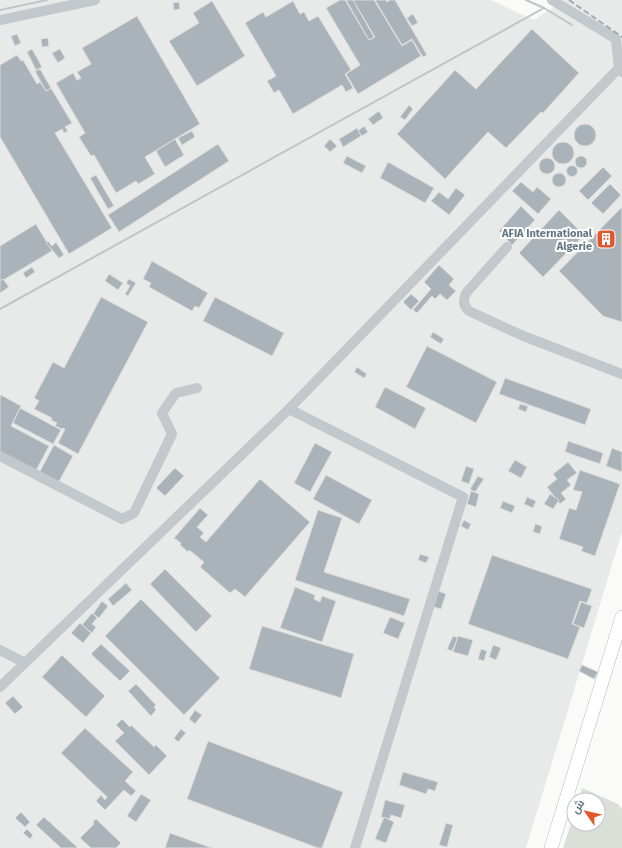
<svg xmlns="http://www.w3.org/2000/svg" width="622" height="848" viewBox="0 0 622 848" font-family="'Fira Sans',Cairo,sans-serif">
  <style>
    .built { fill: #e8e9e9 }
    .green { fill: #dadfd7 }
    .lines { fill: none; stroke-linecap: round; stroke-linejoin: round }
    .stream { stroke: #bbc7cb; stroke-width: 2 }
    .building { fill: #aab3b9; stroke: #dcdcda }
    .major-casing { stroke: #b5babe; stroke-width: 14 }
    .minor { stroke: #c3c8cc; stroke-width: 10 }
    .major { stroke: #fff; stroke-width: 13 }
    .rail { stroke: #a2aab0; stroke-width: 2; stroke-dasharray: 6 3; stroke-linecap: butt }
    .labels { text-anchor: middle; stroke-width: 4; stroke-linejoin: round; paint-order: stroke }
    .poi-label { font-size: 11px; font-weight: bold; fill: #657683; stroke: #fff; text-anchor: end }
  </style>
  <rect width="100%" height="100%" fill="#fafaf8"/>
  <!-- built -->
  <polygon class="built" points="0,0 491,0 534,20 564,0 622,0 622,532 526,848 0,848"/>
  <!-- green -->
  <polygon class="green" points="582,788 618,804 622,809 622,848 563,848 574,815 574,824 598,824 598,800 579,800"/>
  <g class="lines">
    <!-- stream -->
    <g class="stream">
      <polyline points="526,0 544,8"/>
      <polyline points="0,10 47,0"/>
      <polyline points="0,309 544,8 572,25"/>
    </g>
  </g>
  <!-- building -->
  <g class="building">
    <polygon points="340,0 345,0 369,40 375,37 353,0 374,0 402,46 412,40 421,56 358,94 346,74 360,65 326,8"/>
    <polygon points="346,0 353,0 374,37 369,40"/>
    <polygon points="375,0 386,0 387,2 390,0 395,0 427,55 423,57 412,39 402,45"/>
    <polygon points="212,1 245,56 197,86 169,41 199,23 193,13"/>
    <polygon points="293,1 300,14 304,12 309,21 318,16 351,70 345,74 353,88 346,92 342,85 293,114 279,90 274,93 267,81 276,76 245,23 263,12 266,17"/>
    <polygon points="179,2 180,9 174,10 173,3"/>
    <polygon points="413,14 418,23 412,26 407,18"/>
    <polygon points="137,16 200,124 145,157 155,174 138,184 136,181 116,193 94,155 91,156 79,137 85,133 56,83 73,73 77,80 81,78 77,72 91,64 82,48"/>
    <polygon points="532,29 579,73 543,113 541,112 506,148 488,132 445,179 397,134 455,70 476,89"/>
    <polygon points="17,34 21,43 15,46 11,36"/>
    <polygon points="48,38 49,46 42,47 41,39"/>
    <polygon points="32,49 42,67 36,70 27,52"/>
    <polygon points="60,49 65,58 58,63 52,53"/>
    <polygon points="17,55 21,61 23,60 37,84 40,82 46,91 51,88 72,123 65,127 68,131 64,133 62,129 55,133 112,228 69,254 0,137 0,65"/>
    <polygon points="40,69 51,88 46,91 35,71"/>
    <polygon points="409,105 413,109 405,120 400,117"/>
    <polygon points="379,111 383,118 373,125 368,119"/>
    <circle cx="585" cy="135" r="11"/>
    <polygon points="364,126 368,132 362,136 358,131"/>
    <polygon points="357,128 361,136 343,147 339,139"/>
    <polygon points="192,131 195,137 182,145 178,138"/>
    <polygon points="175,139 184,155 165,167 156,151"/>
    <polygon points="330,139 337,146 330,152 324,146"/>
    <circle cx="563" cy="153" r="11"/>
    <polygon points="218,144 229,161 119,232 108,215"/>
    <polygon points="347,156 366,166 362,173 343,163"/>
    <circle cx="581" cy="162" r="6"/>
    <circle cx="547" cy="166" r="8"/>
    <polygon points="388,162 434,188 425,203 380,178"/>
    <circle cx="572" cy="171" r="5.5"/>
    <polygon points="603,167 612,176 588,200 579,191"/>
    <circle cx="559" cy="180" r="7"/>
    <polygon points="96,175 114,206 108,209 90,178"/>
    <polygon points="521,182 533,192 537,187 551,199 538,214 512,191"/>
    <polygon points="610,184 621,195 603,214 591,203"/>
    <polygon points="456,188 465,195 449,215 431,201 439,192 448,199"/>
    <polygon points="521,206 535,220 512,245 499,231"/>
    <polygon points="622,207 622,322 603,316 559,271"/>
    <polygon points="559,210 584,235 543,277 519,253"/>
    <polygon points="36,224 52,251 0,282 0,246"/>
    <polygon points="48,241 52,246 56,242 64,255 59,258 46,243"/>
    <polygon points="152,261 208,293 199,308 195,306 192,311 149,287 151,283 143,279"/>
    <polygon points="439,265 454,279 449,285 456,291 447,300 440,294 435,299 432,296 417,313 413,310 431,289 424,282"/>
    <polygon points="32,267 35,272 26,278 23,273"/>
    <polygon points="109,274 123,283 118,290 105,281"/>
    <polygon points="3,279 9,287 0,293 0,281"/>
    <polygon points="129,279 136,283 128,296 125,294 130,286 126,283"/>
    <polygon points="411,294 419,301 411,310 403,302"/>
    <polygon points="101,297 148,322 78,454 58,443 65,429 63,428 62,429 55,426 57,423 51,420 52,418 34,409 39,401 34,398 53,362 64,368"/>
    <polygon points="215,297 284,333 272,356 203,321"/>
    <polygon points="433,332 444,339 441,344 430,337"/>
    <polygon points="427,346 497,382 476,423 406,387"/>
    <polygon points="357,367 367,374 364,378 354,372"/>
    <polygon points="505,378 591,409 585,425 499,394"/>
    <polygon points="385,387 426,408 415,429 375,407"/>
    <polygon points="1,395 21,406 11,426 49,446 33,476 0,458 0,397"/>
    <polygon points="520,404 528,406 526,412 518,409"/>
    <polygon points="20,408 61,430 53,444 13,423"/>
    <polygon points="568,441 603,453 600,464 565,452"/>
    <polygon points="315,443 332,452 310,492 294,483"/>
    <polygon points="54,445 73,456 57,485 38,475"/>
    <polygon points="612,448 622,452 622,472 606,466"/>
    <polygon points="515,460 527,467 521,478 508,471"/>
    <polygon points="568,462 577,473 567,480 571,485 561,493 566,499 560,504 547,487 557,479 553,474"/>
    <polygon points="466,466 474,469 469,484 461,481"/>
    <polygon points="175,468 184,476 165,496 156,488"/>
    <polygon points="580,470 620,484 595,556 581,551 583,547 559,539 569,508 576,510 582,492 573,490"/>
    <polygon points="326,475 372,500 359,524 313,499"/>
    <polygon points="478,476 484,479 475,492 470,489"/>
    <polygon points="260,479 310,522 245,597 235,589 230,593 200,567 204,562 189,550 188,552 180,545 181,543 174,538 200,508 208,515 197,527 204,533 200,537 206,542"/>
    <polygon points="471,491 479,494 476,507 467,504"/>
    <polygon points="550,494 559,500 553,509 544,504"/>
    <polygon points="527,497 536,501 533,508 524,504"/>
    <polygon points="503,501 515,506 512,513 500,508"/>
    <polygon points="318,510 342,518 324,572 410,599 404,616 295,580"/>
    <polygon points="464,520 471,524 468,530 461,526"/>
    <polygon points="535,524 542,526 540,534 533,532"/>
    <polygon points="420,554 429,557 426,563 418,560"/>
    <polygon points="492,555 592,589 587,603 580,601 572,624 580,627 568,659 468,624"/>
    <polygon points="165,569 212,616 196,632 150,584"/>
    <polygon points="126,583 132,590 113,606 108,599"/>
    <polygon points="295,587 315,595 314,599 320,602 322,596 336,601 322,642 280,628"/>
    <polygon points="438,591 446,594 441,609 434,607"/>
    <polygon points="141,599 220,678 184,715 105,636"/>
    <polygon points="102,601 108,606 99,618 93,614"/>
    <polygon points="581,602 592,606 584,628 573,624"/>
    <polygon points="92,613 97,618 92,624 96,627 92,633 82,625"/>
    <polygon points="390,617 405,623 398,639 383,633"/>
    <polygon points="80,623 91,633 83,643 71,633"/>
    <polygon points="262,626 354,654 341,698 249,669"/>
    <polygon points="453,636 458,638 452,651 447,649"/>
    <polygon points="458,636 473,640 468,656 453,652"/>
    <polygon points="101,644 130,671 120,681 91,654"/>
    <polygon points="493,645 501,648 496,660 489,657"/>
    <polygon points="481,649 487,651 484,661 478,659"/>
    <polygon points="62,655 105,696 86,717 42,677"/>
    <polygon points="582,665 598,672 594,679 579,671"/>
    <polygon points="136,684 156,705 154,707 156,710 151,716 128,691"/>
    <polygon points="13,696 23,707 15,714 5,703"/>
    <polygon points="195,710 202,715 195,724 189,719"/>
    <polygon points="122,719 130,727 131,725 154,747 156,745 167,756 149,775 115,741 124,733 116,725"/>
    <polygon points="85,728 133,772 125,781 136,791 131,796 124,790 105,810 96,801 101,795 105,800 107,797 61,753"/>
    <polygon points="181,729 186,733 178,742 174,738"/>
    <polygon points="208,741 343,792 322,848 318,848 187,799"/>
    <polygon points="403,772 438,782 435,791 428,789 426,794 399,785"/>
    <polygon points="141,794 151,800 136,822 127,816"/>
    <polygon points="385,800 405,805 401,818 391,815 390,819 381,817"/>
    <polygon points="21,812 30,822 25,827 15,818"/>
    <polygon points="44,817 77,847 77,848 61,848 36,825"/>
    <polygon points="384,817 394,822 386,843 375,839"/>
    <polygon points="96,819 121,843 116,848 91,848 80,838 94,824 93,822"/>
    <polygon points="446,823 453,825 447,847 439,845"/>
    <polygon points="27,829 33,835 30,839 23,833"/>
    <polygon points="170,833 212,848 165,848"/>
  </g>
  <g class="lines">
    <defs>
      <polyline id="major" points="551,848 622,617"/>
    </defs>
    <!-- major casing -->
    <use href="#major" class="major-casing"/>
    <!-- minor -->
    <g class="minor">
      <polyline points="552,0 616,39 619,68 622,72"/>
      <polyline points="0,20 95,0"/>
      <path d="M507,247L466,293C463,301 463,305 469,311L521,335L622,374"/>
      <polyline points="289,409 463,497 355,848"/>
      <polyline points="0,456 122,519 134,513 172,434 162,413 176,393 197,388"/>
      <polyline points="0,650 25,663"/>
      <polyline points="0,687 289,409 619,68"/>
    </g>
    <!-- major -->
    <use href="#major" class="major"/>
    <!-- rail -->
    <polyline class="rail" points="569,0 622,37"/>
  </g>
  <!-- icons -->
  <defs>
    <symbol id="building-square" viewBox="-11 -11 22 22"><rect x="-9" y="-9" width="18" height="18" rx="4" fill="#e4572e" stroke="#fff"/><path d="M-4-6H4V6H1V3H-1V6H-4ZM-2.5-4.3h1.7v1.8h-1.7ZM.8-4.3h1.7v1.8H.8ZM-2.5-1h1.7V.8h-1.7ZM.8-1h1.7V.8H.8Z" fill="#fff"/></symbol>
  </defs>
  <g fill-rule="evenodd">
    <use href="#building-square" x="595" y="228" width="22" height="22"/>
  </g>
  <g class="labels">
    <!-- poi labels -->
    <g class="poi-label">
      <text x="592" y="237">AFIA International<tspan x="592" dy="13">Algerie</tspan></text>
    </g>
  </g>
  <!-- north arrow -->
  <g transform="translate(586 812) rotate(304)"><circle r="19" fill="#ffffff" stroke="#c1c8cd"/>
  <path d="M0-3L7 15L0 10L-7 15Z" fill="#e4572e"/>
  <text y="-6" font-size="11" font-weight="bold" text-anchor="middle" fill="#657683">ش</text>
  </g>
</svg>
